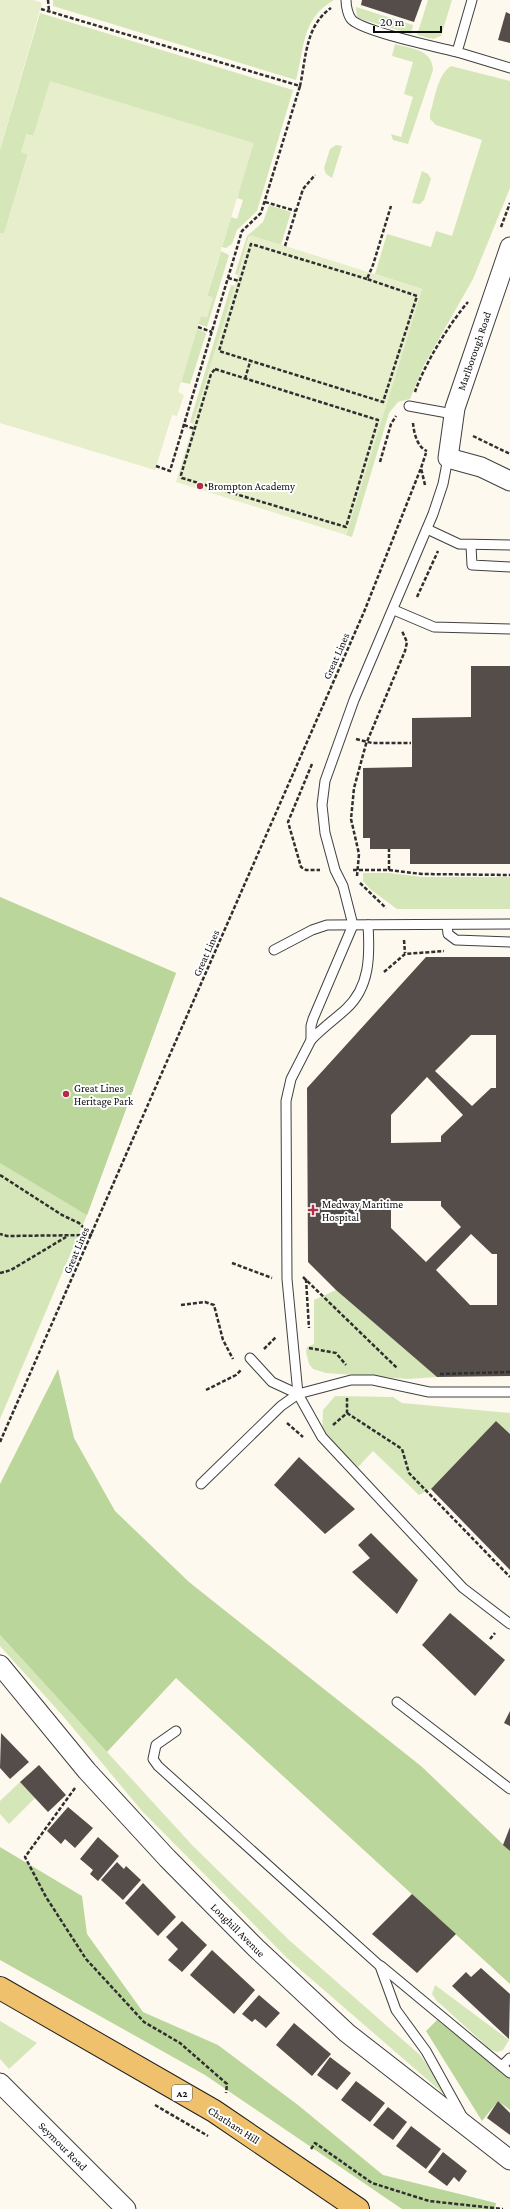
<svg xmlns="http://www.w3.org/2000/svg" width="510" height="2209" viewBox="0 0 510 2209" font-family="'Crimson Pro',serif">
  <style>
    .green { fill: #d5e6b9 }
    .forest { fill: #bbd69a }
    .pitch { fill: #e6eecb }
    .building { fill: #554d4a; fill-rule: evenodd }
    .lines { fill: none; stroke-linecap: round; stroke-linejoin: round }
    .lane-casing { stroke: #404040; stroke-width: 11 }
    .street-casing { stroke: #404040; stroke-width: 21 }
    .primary-casing { stroke: #1e1e1e; stroke-width: 24 }
    .path { stroke: #2f2f2f; stroke-width: 2.5; stroke-dasharray: 4 2; stroke-linecap: butt }
    .lane { stroke: #fff; stroke-width: 9 }
    .street { stroke: #fff; stroke-width: 19 }
    .primary { stroke: #f0c16c; stroke-width: 22 }
    .poi-dot { fill: #b42e43; stroke: #fff; stroke-width: 1.5 }
    .labels { text-anchor: middle; stroke-width: 4; stroke-linejoin: round; paint-order: stroke }
    .shield { fill: #fff; stroke: #565656; stroke-width: 1 }
    .shield-label { font-size: 10px; font-weight: bold; fill: #0d0d0d }
    .street-label { font-size: 11px; fill: #0d0d0d; stroke: #fff }
    .poi-label { font-size: 11px; fill: #0d0d0d; stroke: #fff; text-anchor: start }
  </style>
  <rect width="100%" height="100%" fill="#fef9ee"/>
  <!-- green -->
  <g class="green">
    <path d="M53,0H334C301,19 305,47 296,80L53,6Z"/>
    <polygon points="428,0 452,0 441,36 433,39 417,35"/>
    <polygon points="356,7 413,25 411,34 357,18"/>
    <polygon points="40,13 293,90 257,211 237,230 232,244 226,248 222,247 231,217 237,219 243,200 237,198 253,143 33,136 26,134 28,154 4,234 0,233 0,150"/>
    <path d="M395,44C412,49 432,49 433,70L408,144L393,140L391,134L401,137L413,97L404,94L413,62L392,56Z"/>
    <path d="M451,66L510,81V188L473,279L424,365L410,399L398,402L389,413L352,537L346,535L422,289L375,274L387,234L431,247L436,231L452,236L482,140L436,125L430,119V114C435,99 437,75 451,66Z"/>
    <polygon points="336,145 342,146 332,178 326,174 324,168 330,149"/>
    <polygon points="422,171 428,174 431,179 424,200 420,204 412,203"/>
    <polygon points="269,205 291,212 281,245 249,236 238,275 235,274 247,236 263,222"/>
    <polygon points="221,251 229,255 207,327 198,324 201,316 207,317 212,297 207,296"/>
    <polygon points="231,285 235,286 193,424 190,422"/>
    <polygon points="197,329 205,332 206,334 190,384 181,382"/>
    <polygon points="363,873 389,873 422,877 510,877 510,909 397,909 370,889 363,881"/>
    <polygon points="0,897 176,973 87,1215 0,1419"/>
    <polygon points="336,1290 437,1377 408,1379 326,1373 313,1369 309,1364 306,1352 307,1347 314,1344 314,1300"/>
    <polygon points="335,1396 393,1397 402,1403 510,1413 510,1434 496,1421 431,1489 419,1495 373,1451 358,1467 322,1437 323,1410"/>
    <polygon points="0,1635 193,1846 289,1940 420,2055 435,2076 444,2094 287,1958 142,1811 63,1716 0,1646"/>
    <polygon points="20,1782 35,1798 9,1824 0,1814 0,1801"/>
    <polygon points="435,1985 509,2040 503,2050 497,2052 490,2049 436,2000 432,1994"/>
    <polygon points="0,2021 37,2043 9,2069 0,2059"/>
  </g>
  <!-- forest -->
  <g class="forest">
    <polygon points="0,897 176,973 87,1215 0,1163"/>
    <polygon points="58,1369 74,1438 115,1511 189,1582 421,1766 510,1851 510,1984 176,1678 107,1752 0,1635 0,1484"/>
    <polygon points="0,1847 82,1896 87,1934 143,2012 218,2045 298,2105 383,2175 496,2203 495,2209 402,2209 205,2075 0,1960"/>
    <polygon points="437,2020 510,2078 510,2110 498,2101 482,2121 426,2031"/>
  </g>
  <!-- pitch -->
  <g class="pitch">
    <polygon points="0,0 34,0 42,3 0,150"/>
    <polygon points="50,81 254,143 207,295 213,298 207,317 201,316 178,392 184,395 177,416 172,415 155,470 0,423 0,233 4,234 28,155 21,152 26,134 33,136"/>
    <polygon points="250,235 422,289 346,535 176,482"/>
  </g>
  <!-- building -->
  <g class="building">
    <polygon points="362,0 422,0 414,22 361,5"/>
    <polygon points="506,12 510,14 510,43 498,40"/>
    <polygon points="471,666 510,666 510,864 410,864 410,849 370,849 370,838 363,838 363,768 412,767 412,718 471,717"/>
    <path d="M426,957H510V1376L437,1377L336,1290L308,1262L307,1088ZM471,1035H496V1088H491L472,1106L435,1071ZM427,1077L463,1115L441,1136V1142L391,1143V1115ZM391,1201H441V1206L461,1227L426,1262L391,1228ZM471,1234L492,1254H497V1305H470L436,1270Z"/>
    <polygon points="496,1421 510,1434 510,1570 431,1489"/>
    <polygon points="299,1457 355,1509 325,1534 274,1485"/>
    <polygon points="371,1533 418,1580 397,1614 352,1572 370,1558 358,1545"/>
    <polygon points="450,1613 505,1660 475,1696 422,1645"/>
    <polygon points="510,1711 510,1726 504,1723"/>
    <polygon points="1,1733 29,1762 10,1779 0,1768"/>
    <polygon points="39,1765 66,1795 48,1812 20,1782"/>
    <polygon points="68,1807 93,1828 75,1848 65,1839 61,1844 47,1831"/>
    <polygon points="510,1827 510,1851 503,1845"/>
    <polygon points="98,1837 119,1856 98,1881 90,1874 93,1870 80,1859"/>
    <polygon points="117,1862 124,1869 126,1866 141,1880 123,1900 101,1880"/>
    <polygon points="143,1883 176,1917 158,1936 125,1903"/>
    <polygon points="412,1894 456,1934 417,1973 372,1934"/>
    <polygon points="182,1921 207,1945 182,1972 168,1960 178,1949 166,1937"/>
    <polygon points="212,1950 255,1990 234,2014 190,1975"/>
    <polygon points="481,1968 510,1994 509,2039 452,1986 466,1972 471,1977"/>
    <polygon points="259,1995 280,2013 266,2028 255,2019 252,2022 242,2014"/>
    <polygon points="294,2023 331,2054 312,2076 276,2045"/>
    <polygon points="330,2057 351,2073 337,2090 317,2075"/>
    <polygon points="356,2081 385,2103 370,2122 341,2100"/>
    <polygon points="498,2101 510,2113 510,2135 487,2118"/>
    <polygon points="388,2107 407,2122 393,2140 373,2125"/>
    <polygon points="411,2126 441,2149 426,2169 396,2146"/>
    <polygon points="443,2152 467,2171 459,2182 454,2177 447,2186 428,2172"/>
  </g>
  <g class="lines">
    <defs>
      <g id="lane">
        <path d="M346,0C346,6 348,16 352,20C365,32 437,47 457,52"/>
        <polyline points="472,0 457,52 510,68"/>
        <polyline points="409,406 453,414"/>
        <polyline points="448,458 443,484 433,514 354,700 325,781 322,805 325,833 335,870 343,886 353,925 313,1019 311,1026 311,1040 291,1079 286,1101 287,1279 298,1394 322,1437 463,1588 510,1624"/>
        <polyline points="427,529 459,544 510,545"/>
        <polyline points="471,546 472,565 510,567"/>
        <polyline points="394,610 434,627 510,629"/>
        <polyline points="447,925 448,934 456,940 510,942"/>
        <polyline points="274,950 312,930 327,925 510,924"/>
        <path d="M311,1040C322,1028 335,1019 346,1009C370,987 370,956 368,925"/>
        <polyline points="250,1358 272,1382 298,1394"/>
        <polyline points="201,1484 281,1406 298,1394 351,1380 373,1380 429,1392 510,1392"/>
        <polyline points="397,1702 510,1789"/>
        <polyline points="176,1731 156,1745 153,1759 158,1766 380,1966 396,2010 426,2051 462,2116"/>
        <polyline points="381,1966 510,2073"/>
        <polyline points="502,2066 510,2058"/>
      </g>
      <g id="street">
        <polyline points="510,247 455,408 448,458 481,467 510,481"/>
        <polyline points="0,1665 87,1771 167,1858 256,1948 347,2033 510,2160"/>
        <polyline points="0,2083 126,2209"/>
      </g>
      <polyline id="primary" points="0,1988 214,2111 358,2209"/>
    </defs>
    <!-- lane casing -->
    <use href="#lane" class="lane-casing"/>
    <!-- street casing -->
    <use href="#street" class="street-casing"/>
    <!-- primary casing -->
    <use href="#primary" class="primary-casing"/>
    <!-- path -->
    <g class="path">
      <polyline points="48,0 49,11"/>
      <path d="M41,9L300,86C306,59 305,26 331,8"/>
      <polyline points="265,202 296,211"/>
      <polyline points="501,227 510,203"/>
      <polyline points="285,246 303,189 315,175"/>
      <polyline points="228,278 239,281"/>
      <polyline points="367,279 251,244 219,351 383,402 417,296 367,279 373,265 391,206"/>
      <polyline points="198,327 212,332"/>
      <polygon points="215,369 378,420 346,527 182,478 181,475 211,374"/>
      <polyline points="245,379 250,362"/>
      <path d="M415,392C424,365 449,324 468,302"/>
      <path d="M413,423C414,433 417,447 427,451"/>
      <polyline points="184,425 195,429"/>
      <polyline points="473,436 510,454"/>
      <polyline points="380,462 391,424 396,416"/>
      <polyline points="156,466 170,471 242,231 261,213 300,86"/>
      <polyline points="425,485 421,468 426,453"/>
      <polyline points="417,597 438,551"/>
      <polyline points="356,739 372,743 411,743"/>
      <polyline points="312,764 288,822 301,867 306,870 320,870"/>
      <polyline points="353,870 389,870 422,874 510,875"/>
      <polyline points="389,870 389,849"/>
      <polyline points="357,876 359,854 351,819 354,788 366,744 405,651 407,642 402,631"/>
      <polyline points="360,883 386,908"/>
      <polyline points="404,940 405,953"/>
      <polyline points="384,972 405,954 444,951"/>
      <polyline points="0,1175 62,1215 79,1223 91,1235 7,1236 0,1234"/>
      <polyline points="232,1263 272,1278"/>
      <polyline points="0,1273 11,1270 66,1237"/>
      <polyline points="303,1277 397,1368"/>
      <polyline points="306,1279 309,1328"/>
      <polyline points="181,1305 205,1302 214,1305 223,1340 233,1359"/>
      <polyline points="309,1348 336,1353 346,1365"/>
      <polyline points="264,1349 276,1337"/>
      <polyline points="440,1374 510,1372"/>
      <polyline points="206,1390 236,1375 241,1370"/>
      <polyline points="347,1413 402,1449 409,1473 510,1577"/>
      <polyline points="287,1423 303,1437"/>
      <polyline points="333,1425 347,1413 347,1398"/>
      <polyline points="0,1442 364,612 421,468"/>
      <polyline points="490,1639 495,1633"/>
      <polyline points="75,1788 25,1857 46,1897 86,1959 144,2022 180,2043 227,2084 226,2093"/>
      <polyline points="155,2105 208,2136"/>
      <polyline points="311,2149 315,2143 372,2183 429,2201 503,2209"/>
    </g>
    <!-- lane -->
    <use href="#lane" class="lane"/>
    <!-- street -->
    <use href="#street" class="street"/>
    <!-- primary -->
    <use href="#primary" class="primary"/>
  </g>
  <!-- markers -->
  <g class="poi-dot">
    <circle cx="200" cy="486" r="4"/>
    <circle cx="66" cy="1094" r="4"/>
    <path d="M311 1204h4v4h4v4h-4v4h-4v-4h-4v-4h4z"/>
  </g>
  <g class="labels">
    <!-- shield labels -->
    <rect class="shield" x="172" y="2085" width="20" height="16" rx="3"/>
    <g class="shield-label">
      <text x="182" y="2097">A2</text>
    </g>
    <!-- street labels -->
    <g class="street-label">
      <text transform="translate(474 351) rotate(-71)" y="4">Marlborough Road</text>
      <text transform="translate(336 656) rotate(-66)" y="4">Great Lines</text>
      <text transform="translate(206 953) rotate(-66)" y="4">Great Lines</text>
      <text transform="translate(76 1250) rotate(-67)" y="4">Great Lines</text>
      <text transform="translate(238 1930) rotate(45)" y="4">Longhill Avenue</text>
      <text transform="translate(234 2125) rotate(33)" y="4">Chatham Hill</text>
      <text transform="translate(63 2146) rotate(45)" y="4">Seymour Road</text>
    </g>
    <!-- poi labels -->
    <g class="poi-label">
      <text x="208" y="490">Brompton Academy</text>
      <text x="74" y="1092">Great Lines<tspan x="74" dy="13">Heritage Park</tspan></text>
      <text x="322" y="1208">Medway Maritime<tspan x="322" dy="13">Hospital</tspan></text>
    </g>
  </g>
  <!-- scale -->
  <path d="M374 26v6h67v-6" fill="none" stroke="#0d0d0d" stroke-width="2"/>
  <text x="380" y="26" font-size="12" fill="#0d0d0d" stroke="#ffffff" stroke-width="3" paint-order="stroke">20 m</text>
</svg>
